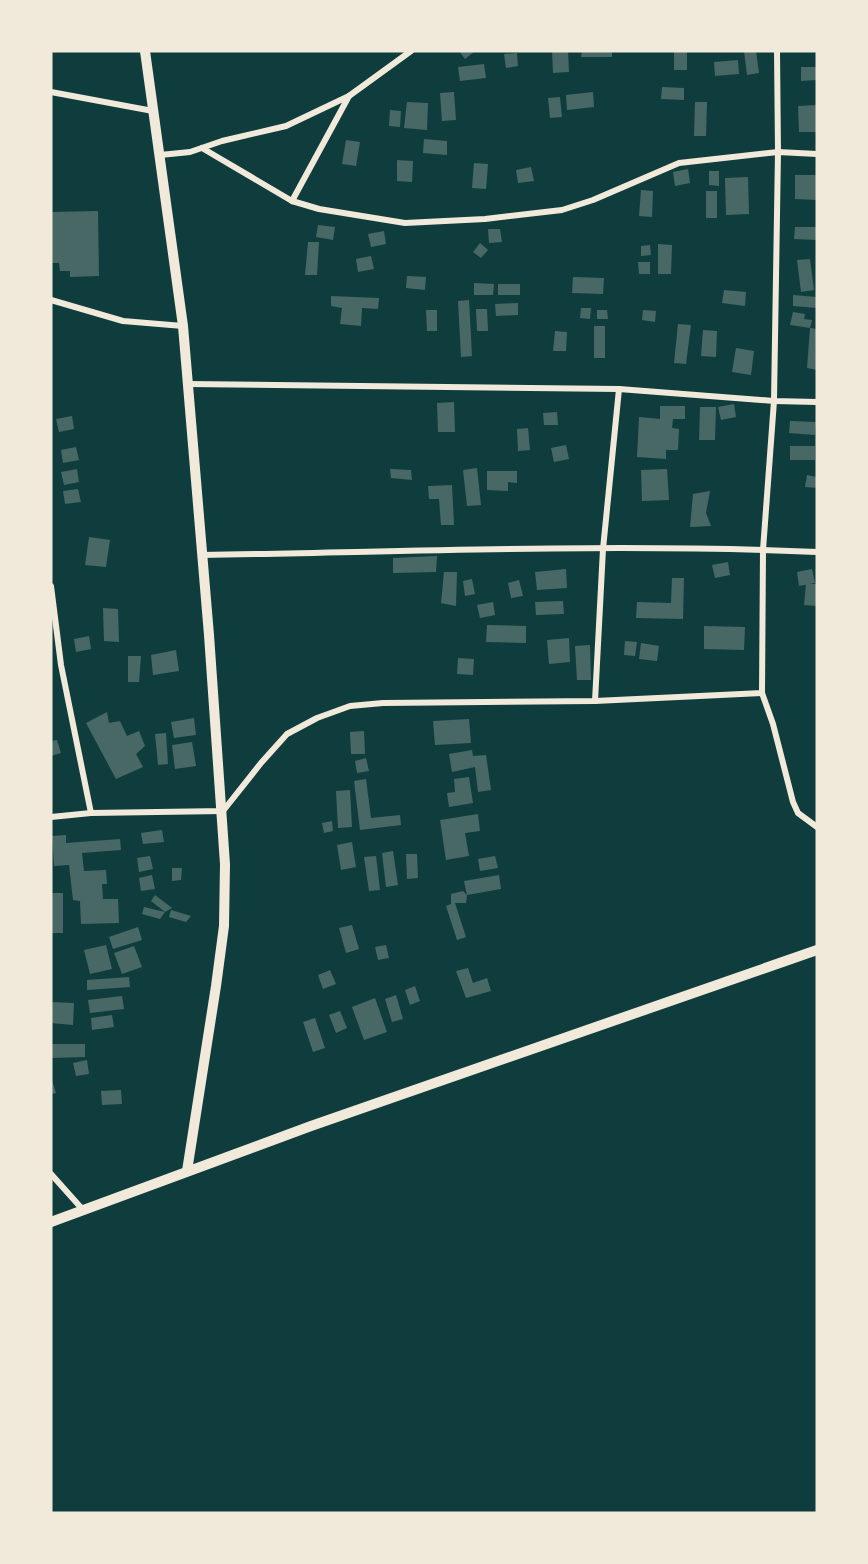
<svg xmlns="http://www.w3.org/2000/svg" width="868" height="1564" viewBox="0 0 868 1564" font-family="'Varela Round',sans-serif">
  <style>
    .building { fill: #486865 }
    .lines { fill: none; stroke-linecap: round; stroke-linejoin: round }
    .minor { stroke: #f1e9da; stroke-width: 6 }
    .tertiary { stroke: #f1e9da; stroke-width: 10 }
  </style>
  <rect width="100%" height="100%" fill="#0f3d3e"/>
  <!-- building -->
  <g class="building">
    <polygon points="459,51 475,51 465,59"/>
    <polygon points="552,51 568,51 569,72 553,73"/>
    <polygon points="582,51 612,51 612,57 581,57"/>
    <rect x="674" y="51" width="13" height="19"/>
    <polygon points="744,51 756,51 759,73 747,75"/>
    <polygon points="517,53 518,66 506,68 504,54"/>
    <polygon points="738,60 739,74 715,76 714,62"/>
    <polygon points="484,64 486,78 460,81 458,67"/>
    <polygon points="801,67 817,67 817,80 801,81"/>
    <polygon points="662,87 684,88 684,100 661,99"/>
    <polygon points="454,92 456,120 442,121 440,93"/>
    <polygon points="593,92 594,107 567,110 566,95"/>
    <polygon points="560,97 562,117 550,118 548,98"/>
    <polygon points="407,102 428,103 427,130 404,128"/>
    <polygon points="695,102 707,102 706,136 694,136"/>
    <polygon points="817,105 817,132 799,132 798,106"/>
    <polygon points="390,110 401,111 400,127 389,126"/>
    <polygon points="424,139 447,141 447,155 423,153"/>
    <polygon points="346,140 360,142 356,166 342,164"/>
    <polygon points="397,160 413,161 412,182 397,181"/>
    <polygon points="474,163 488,164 486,189 472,188"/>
    <polygon points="531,167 534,181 518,183 516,170"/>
    <polygon points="688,169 690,183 675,186 673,172"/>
    <polygon points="709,171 719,171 719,186 709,185"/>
    <polygon points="795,175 817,175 817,200 795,199"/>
    <polygon points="748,177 749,214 726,215 725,178"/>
    <polygon points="641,190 653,191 652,217 639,216"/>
    <rect x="706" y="191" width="11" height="27"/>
    <polygon points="98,211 99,276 70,277 70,271 60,271 59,263 51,263 51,212"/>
    <polygon points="318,225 335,227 333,240 316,237"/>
    <polygon points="795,227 817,227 817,240 794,239"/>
    <polygon points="488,229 500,229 502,242 489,243"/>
    <polygon points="384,231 386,244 371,247 368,234"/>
    <polygon points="308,242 319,242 317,275 305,275"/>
    <polygon points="480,243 488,250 481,258 473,252"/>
    <polygon points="658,244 672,245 671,274 658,274"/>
    <polygon points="650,245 651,255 641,256 641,246"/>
    <polygon points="371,256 374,269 358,272 356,259"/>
    <polygon points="810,259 814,290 801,292 797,260"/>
    <polygon points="638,262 650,262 650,274 639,274"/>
    <polygon points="407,276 426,277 425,290 406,288"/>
    <polygon points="573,277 604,278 603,294 572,293"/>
    <polygon points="474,283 494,284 493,295 474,295"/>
    <rect x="498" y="284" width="22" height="11"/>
    <polygon points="724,290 746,292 745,306 722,303"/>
    <polygon points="793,295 817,297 817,308 793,306"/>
    <polygon points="331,296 379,298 378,309 362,308 361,326 340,324 342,308 331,306"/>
    <polygon points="469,300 472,356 461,357 458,301"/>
    <polygon points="518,303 518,315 496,316 495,304"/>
    <polygon points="581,308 591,308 590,319 580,318"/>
    <polygon points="476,309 487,309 488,331 477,331"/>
    <polygon points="426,310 437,310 437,331 427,331"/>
    <polygon points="597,310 607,310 608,319 597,319"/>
    <polygon points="643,310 656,311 655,322 642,320"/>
    <polygon points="793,312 805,314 804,319 812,320 810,328 790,325"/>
    <polygon points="678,324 691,325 686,364 674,363"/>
    <rect x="594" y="326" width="11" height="32"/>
    <polygon points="810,328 817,329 817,370 807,368"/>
    <polygon points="703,330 717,331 716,357 701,356"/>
    <polygon points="555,331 567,332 566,351 553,351"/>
    <polygon points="736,348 754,351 751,375 732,372"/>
    <polygon points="454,402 455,432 438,432 437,403"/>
    <polygon points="734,404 736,417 721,420 718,407"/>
    <polygon points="660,406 685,406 685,419 673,419 672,428 679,429 678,450 666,450 666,459 637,457 639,417 660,419"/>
    <polygon points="700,407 716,407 715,440 699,440"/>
    <polygon points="557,412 558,425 544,425 543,413"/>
    <polygon points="72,416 74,429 59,432 56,419"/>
    <polygon points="790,421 816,422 815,435 789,433"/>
    <polygon points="528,428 530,450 518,451 517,429"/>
    <polygon points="566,445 569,459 554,462 551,448"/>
    <rect x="790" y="446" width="25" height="14"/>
    <polygon points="76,447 79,460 63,463 61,450"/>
    <polygon points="477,468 481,505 467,506 463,470"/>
    <polygon points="77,469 79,482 64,485 61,472"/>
    <polygon points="390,469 411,470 412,480 391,478"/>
    <polygon points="667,469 669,500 642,501 641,470"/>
    <polygon points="487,471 517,471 517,483 508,482 508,491 487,490"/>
    <polygon points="807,475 817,477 817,488 805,487"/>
    <polygon points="452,485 454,525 441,525 439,499 429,499 428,486"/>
    <polygon points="78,489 81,502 65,504 63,491"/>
    <polygon points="710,491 706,513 711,526 690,527 693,494"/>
    <polygon points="89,537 110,540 106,567 85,565"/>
    <polygon points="437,556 436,572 393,573 393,558"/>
    <polygon points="728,562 730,575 715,578 712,565"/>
    <polygon points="566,569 567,588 537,590 535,572"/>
    <polygon points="812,569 815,583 799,586 797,572"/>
    <polygon points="444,572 457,572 456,606 441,603"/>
    <polygon points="672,578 684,578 683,619 636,618 637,602 671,603"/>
    <polygon points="472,579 475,594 465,596 463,581"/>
    <polygon points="519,580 523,596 511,598 508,583"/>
    <polygon points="806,584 817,584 817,606 804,605"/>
    <polygon points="563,601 564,614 536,615 535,602"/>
    <polygon points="493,602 495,615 480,618 477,605"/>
    <polygon points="103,608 118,609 119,642 104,641"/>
    <polygon points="487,625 526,626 526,643 486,642"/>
    <polygon points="704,626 745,627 744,650 704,649"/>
    <polygon points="89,636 91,649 76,652 74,639"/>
    <polygon points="569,638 570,662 549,664 547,640"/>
    <polygon points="625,641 637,642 635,656 624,655"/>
    <polygon points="641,643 659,646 657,661 639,659"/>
    <polygon points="590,645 591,680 577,680 575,646"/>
    <polygon points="176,650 179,671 153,675 151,655"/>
    <polygon points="128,656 141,656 139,682 128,682"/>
    <polygon points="458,658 474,659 473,675 457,674"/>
    <polygon points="107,712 109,723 120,721 127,736 139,731 145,746 136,754 143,767 116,779 86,723"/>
    <polygon points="194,718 196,735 174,738 171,722"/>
    <polygon points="469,719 471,743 435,745 433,721"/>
    <polygon points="364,731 365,754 351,754 350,732"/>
    <polygon points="166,733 168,764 158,765 155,734"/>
    <polygon points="57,740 61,753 51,756 51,741"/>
    <polygon points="192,742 196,766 175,769 172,745"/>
    <polygon points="472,750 473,756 486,755 491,790 478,792 475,767 452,772 449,754"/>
    <polygon points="366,758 369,771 357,773 355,761"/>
    <polygon points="469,777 473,803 449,807 447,793 455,792 454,779"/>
    <polygon points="366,779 371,818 400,815 401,825 360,830 354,781"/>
    <polygon points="350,790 352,827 338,828 336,791"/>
    <polygon points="478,814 480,831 465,833 469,856 446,860 440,820"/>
    <polygon points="332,821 333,831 324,833 322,823"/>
    <polygon points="162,830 164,842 143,844 141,833"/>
    <polygon points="66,835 66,843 120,839 121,850 82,853 84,871 106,870 107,884 102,884 103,899 118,899 119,923 81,924 80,901 73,900 69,865 54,866 52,836"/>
    <polygon points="352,842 356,867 341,870 337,845"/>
    <polygon points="393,851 398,885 386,887 382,853"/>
    <polygon points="406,854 417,854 418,878 407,879"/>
    <polygon points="150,856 153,869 139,872 137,858"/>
    <polygon points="376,856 380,890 369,891 364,857"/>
    <polygon points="495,856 498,868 480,871 478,859"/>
    <polygon points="172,868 182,868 181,880 172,881"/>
    <polygon points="152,875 155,889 141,891 139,878"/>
    <polygon points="499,875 501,889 467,895 464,881"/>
    <polygon points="463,891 467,895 466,903 455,903 466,937 457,940 446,906 451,904 451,894"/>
    <rect x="51" y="893" width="12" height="40"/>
    <polygon points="155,895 172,908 165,912 151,901"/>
    <polygon points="144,907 165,912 160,919 142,914"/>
    <polygon points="171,910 191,916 186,922 169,917"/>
    <polygon points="352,925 359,949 346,953 339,928"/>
    <polygon points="138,927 142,940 113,949 109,937"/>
    <polygon points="106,945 112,969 90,974 84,950"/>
    <polygon points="386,945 389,958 378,960 375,947"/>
    <polygon points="134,946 142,967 122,974 114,953"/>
    <polygon points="468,968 473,983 487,978 491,991 466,998 456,971"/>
    <polygon points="330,970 336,984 323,989 318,975"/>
    <polygon points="129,977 130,987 87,990 87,980"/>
    <polygon points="415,986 420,1001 410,1005 405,990"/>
    <polygon points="396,995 403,1019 392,1022 385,999"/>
    <polygon points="122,996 124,1009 90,1013 88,1000"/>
    <polygon points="375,998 387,1032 364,1040 352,1007"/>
    <polygon points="51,1002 74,1003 73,1025 51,1023"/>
    <polygon points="340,1011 347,1028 336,1033 329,1015"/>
    <polygon points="112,1015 114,1027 92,1030 91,1018"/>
    <polygon points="315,1018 325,1048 313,1052 303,1022"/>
    <polygon points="51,1044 85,1044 85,1057 51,1058"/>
    <polygon points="87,1060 89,1074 76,1076 73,1063"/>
    <polygon points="51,1077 56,1093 51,1094"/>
    <polygon points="121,1090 122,1104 102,1105 101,1091"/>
  </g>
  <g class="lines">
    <!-- minor -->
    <g class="minor">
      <polyline points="51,92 153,111"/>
      <polyline points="202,148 292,201 319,209 405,223 485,219 562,210 593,200 679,163 778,152 817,154"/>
      <polyline points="160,155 190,152 222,141 286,126 349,96 411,51"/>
      <polyline points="292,201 349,96"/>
      <polyline points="51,300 123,321 183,326"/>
      <polyline points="188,384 619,389 774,401 817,402"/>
      <path d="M202,555C407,552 613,543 817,552"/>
      <polyline points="51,586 61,665 91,813"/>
      <polyline points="762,693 773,724 793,802 798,813 817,827"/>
      <polyline points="595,701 603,549 619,389"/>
      <polyline points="51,817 91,813 223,811 261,763 287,734 317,718 350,706 383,703 595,701 762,693 763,550 774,401 778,152 777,51"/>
      <polyline points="51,1174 84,1211"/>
    </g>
    <!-- tertiary -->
    <g class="tertiary">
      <polyline points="145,51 183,326 209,635 225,864 224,926 216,986 187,1171"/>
      <polyline points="51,1222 311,1126 817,950"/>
    </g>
  </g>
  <!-- border -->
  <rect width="868" height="1564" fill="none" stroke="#f1e9da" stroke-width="105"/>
</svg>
